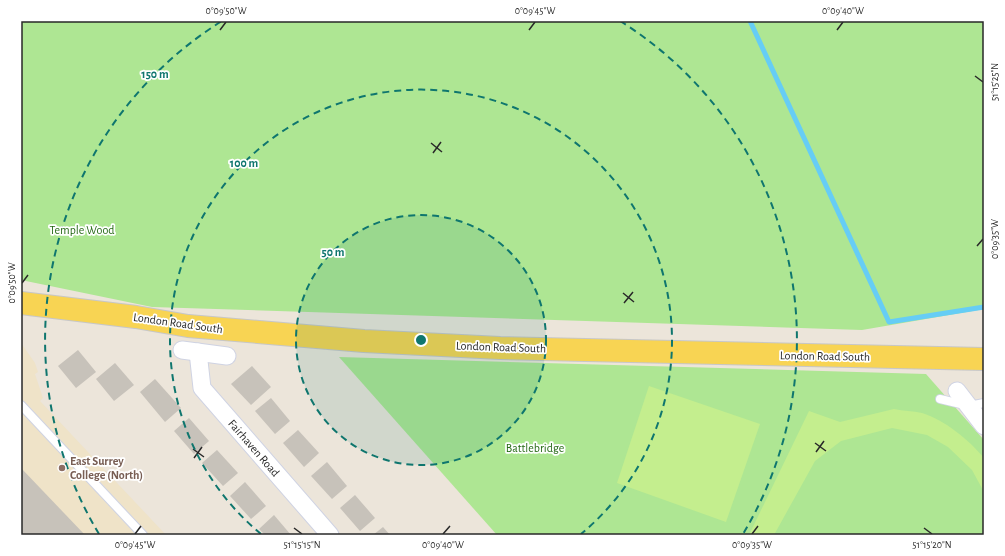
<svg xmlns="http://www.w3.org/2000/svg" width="1005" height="556" viewBox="0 0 1005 556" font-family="'Alegreya Sans',sans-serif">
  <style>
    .education { fill: #efe3c8 }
    .green { fill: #aee693 }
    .pitch { fill: #c4ee8e }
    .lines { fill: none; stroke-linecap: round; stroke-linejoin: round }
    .stream { stroke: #66cdf5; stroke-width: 5 }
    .building { fill: #c7c2ba }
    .service-casing { stroke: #cfd3e3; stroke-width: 10 }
    .minor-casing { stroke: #cfd3e3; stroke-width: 19 }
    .primary-casing { stroke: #c7c7c7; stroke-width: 24 }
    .service { stroke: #fff; stroke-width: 8 }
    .minor { stroke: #fff; stroke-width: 17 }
    .primary { stroke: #f8d453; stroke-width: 22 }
    .ticks { fill: none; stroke: #292929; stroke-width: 1.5 }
    .ring { fill: none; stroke: #0f766e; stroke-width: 2; stroke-dasharray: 7 5 }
    .education-dot { fill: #8d6e63; stroke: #fff; stroke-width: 1.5 }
    .labels { text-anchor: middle; stroke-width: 3.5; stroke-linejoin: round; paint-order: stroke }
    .park-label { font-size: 12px; fill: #266a16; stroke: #fff }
    .street-label { font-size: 12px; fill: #292929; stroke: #fff }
    .education-label { font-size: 12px; font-weight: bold; fill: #785e54; stroke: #fff; text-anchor: start }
    .centre { fill: #0f766e; stroke: #fff; stroke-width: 2 }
    .ring-label { font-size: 12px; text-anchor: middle; font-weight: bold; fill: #0f766e; stroke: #fff; stroke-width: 3.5; stroke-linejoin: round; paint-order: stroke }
    .neatline { fill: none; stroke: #292929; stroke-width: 1.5 }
    .ticks-label { font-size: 10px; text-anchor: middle; fill: #292929 }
  </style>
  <rect width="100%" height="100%" fill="#ece5da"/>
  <!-- education -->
  <polygon class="education" points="21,343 35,363 38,372 35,374 43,398 40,401 166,535 21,535"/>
  <!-- green -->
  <g class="green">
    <polygon points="21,21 984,21 984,309 862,330 152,307 21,280"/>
    <polygon points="339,357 926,374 984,440 984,535 497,535"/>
  </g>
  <!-- pitch -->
  <g class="pitch">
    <polygon points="649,386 760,424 726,522 617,483"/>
    <path d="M894,409C903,411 913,411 922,413C945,420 969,440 984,458V492L972,470L948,447L927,435L892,428L841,441L815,461L774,535H749L809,411L840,422Z"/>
  </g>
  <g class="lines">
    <!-- stream -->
    <polyline class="stream" points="750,21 889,322 984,307"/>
  </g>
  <!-- building -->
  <g class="building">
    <polygon points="78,350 96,372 76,388 58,366"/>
    <polygon points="115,363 134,385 114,401 96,379"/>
    <polygon points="252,366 271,387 251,405 231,384"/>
    <polygon points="155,379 181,408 165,422 140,392"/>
    <polygon points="271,398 290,421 275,434 255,411"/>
    <polygon points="189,418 209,441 194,454 174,431"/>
    <polygon points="298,430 319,453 304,467 283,443"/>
    <polygon points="217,450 238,473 223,486 202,463"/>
    <polygon points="327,462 347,486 332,499 311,476"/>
    <polygon points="21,468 85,535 21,535"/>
    <polygon points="245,482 266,506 251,519 230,496"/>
    <polygon points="355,495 375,518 360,531 340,508"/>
    <polygon points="274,515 291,535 265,535 259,529"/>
    <polygon points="383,527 390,535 373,535"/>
  </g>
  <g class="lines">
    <defs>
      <g id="service">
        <polyline points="940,399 969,406 984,403"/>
        <polyline points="21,405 143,535"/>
      </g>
      <g id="minor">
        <polyline points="182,350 227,356"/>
        <polyline points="198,352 202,388 330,535"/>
        <polyline points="957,391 984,426"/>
      </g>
      <polyline id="primary" points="21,303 136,317 188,326 364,341 500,348 984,359"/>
    </defs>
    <!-- service casing -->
    <use href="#service" class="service-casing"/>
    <!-- minor casing -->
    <use href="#minor" class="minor-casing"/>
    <!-- primary casing -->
    <use href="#primary" class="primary-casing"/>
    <!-- service -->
    <use href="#service" class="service"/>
    <!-- minor -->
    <use href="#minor" class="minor"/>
    <!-- primary -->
    <use href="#primary" class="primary"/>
  </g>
  <!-- ticks -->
  <path class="ticks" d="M220,30L226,22M529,30L535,22M837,30L843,22M975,76L983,82M431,143L442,152M433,153L441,142M977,246L983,239M22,283L28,275M623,293L634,302M624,303L633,292M815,443L826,451M193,449L204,457M816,452L824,441M194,458L202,447M294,528L302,534M924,528L932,534M135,534L141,526M443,534L450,526M752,534L758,526"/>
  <!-- distance rings -->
  <circle cx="421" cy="340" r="125" fill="#0f766e" fill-opacity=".12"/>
  <g class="ring">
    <circle cx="421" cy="340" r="125"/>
    <path d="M261 534A251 251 0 1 1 581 534"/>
    <path d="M99 534A376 376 0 0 1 222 21M620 21A376 376 0 0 1 743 534"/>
  </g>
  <!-- markers -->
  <circle class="education-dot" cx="62" cy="468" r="4"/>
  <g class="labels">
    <!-- park labels -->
    <g class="park-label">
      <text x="82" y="234">Temple Wood</text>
      <text x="535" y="452">Battlebridge</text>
    </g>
    <!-- street labels -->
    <g class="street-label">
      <text transform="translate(178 323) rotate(8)" y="4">London Road South</text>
      <text transform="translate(501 347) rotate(2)" y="4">London Road South</text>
      <text transform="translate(825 356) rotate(1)" y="4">London Road South</text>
      <text transform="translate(254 448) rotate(49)" y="4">Fairhaven Road</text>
    </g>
    <!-- education labels -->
    <g class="education-label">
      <text x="70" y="465">East Surrey<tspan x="70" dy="14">College (North)</tspan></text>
    </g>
  </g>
  <circle cx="421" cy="340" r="6" class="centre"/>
  <g class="ring-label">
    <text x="155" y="78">150 m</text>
    <text x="244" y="167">100 m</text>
    <text x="333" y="256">50 m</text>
  </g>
  <!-- border -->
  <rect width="1005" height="556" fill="none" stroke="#ffffff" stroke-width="44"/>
  <rect x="22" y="22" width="961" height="512" class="neatline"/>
  <g class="ticks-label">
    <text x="226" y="14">0°09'50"W</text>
    <text x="535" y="14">0°09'45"W</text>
    <text x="843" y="14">0°09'40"W</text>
    <text transform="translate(994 82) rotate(-90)" y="4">51°15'25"N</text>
    <text transform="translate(994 239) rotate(-90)" y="4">0°09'35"W</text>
    <text transform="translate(11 283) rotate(-90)" y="4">0°09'50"W</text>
    <text x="135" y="548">0°09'45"W</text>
    <text x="302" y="548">51°15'15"N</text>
    <text x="443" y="548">0°09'40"W</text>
    <text x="752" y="548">0°09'35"W</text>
    <text x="932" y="548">51°15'20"N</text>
  </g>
</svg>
